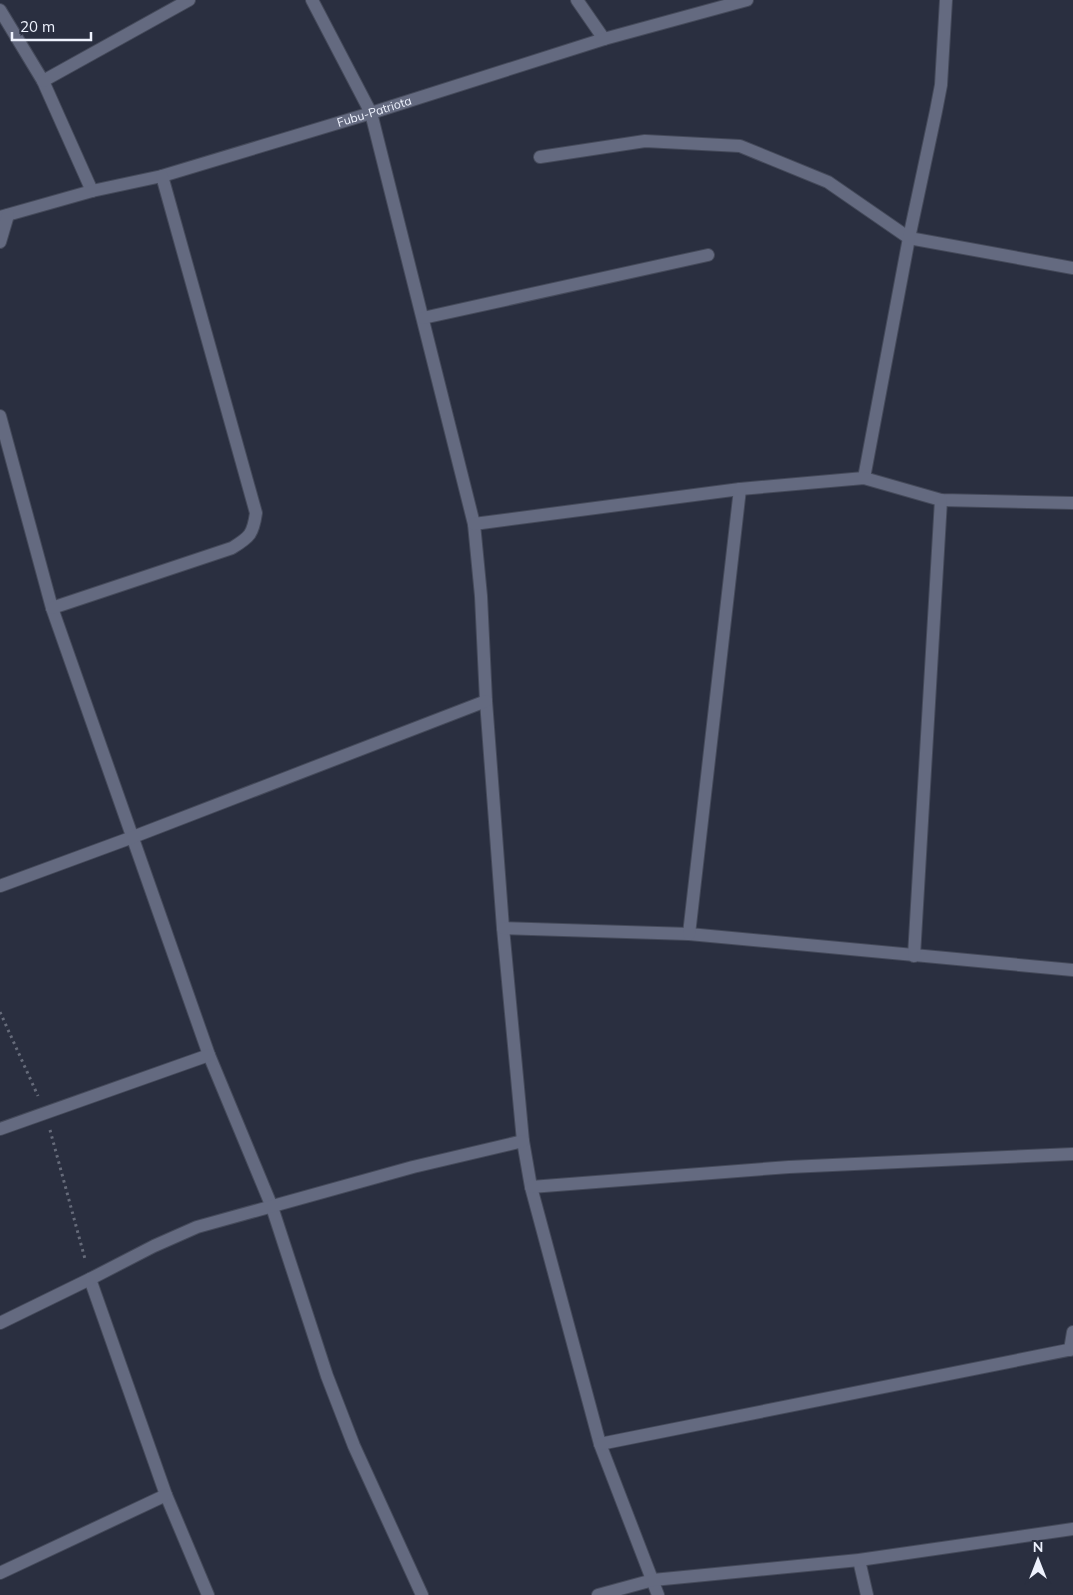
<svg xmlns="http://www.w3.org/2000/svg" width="1073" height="1595" viewBox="0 0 1073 1595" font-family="Mulish,sans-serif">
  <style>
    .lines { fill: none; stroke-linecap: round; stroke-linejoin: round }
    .minor-casing { stroke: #454a5a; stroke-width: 14 }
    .path { stroke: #666b7a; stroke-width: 3; stroke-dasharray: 2.5 4; stroke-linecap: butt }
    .minor { stroke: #646a80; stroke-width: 12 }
    .labels { text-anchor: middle; stroke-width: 5; stroke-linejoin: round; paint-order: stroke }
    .street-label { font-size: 12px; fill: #eef2fd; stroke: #2a2f40 }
  </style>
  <rect width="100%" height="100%" fill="#2a2f40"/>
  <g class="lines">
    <defs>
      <g id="minor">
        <polyline points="312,0 371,113 474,524 481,596 486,701 503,928 523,1141 531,1187 600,1444 658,1595"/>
        <polyline points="577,0 604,39"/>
        <polyline points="0,10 43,81 92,191"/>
        <polyline points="43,81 189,0"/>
        <polyline points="540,157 645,141 740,146 828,182 909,238 1073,268"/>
        <path id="s1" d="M0,217L92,191L162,176L371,113L604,39L747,0"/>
        <polyline points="0,242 8,215"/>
        <polyline points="423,318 708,255"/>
        <polyline points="0,416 52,608 209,1055 272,1207 327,1376 354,1446 422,1595"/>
        <polyline points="864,478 909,238 936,111 941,85 946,0"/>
        <polyline points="474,524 740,489 864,478 941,500 1073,503"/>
        <path d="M52,608L232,548C250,537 253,534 256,513L162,176"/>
        <polyline points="0,886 133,837 486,701"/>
        <polyline points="503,928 689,934 1073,970"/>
        <polyline points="689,934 740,489"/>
        <polyline points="914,956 941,500"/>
        <polyline points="0,1129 209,1055"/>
        <polyline points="531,1187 789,1167 1073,1154"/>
        <polyline points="90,1279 166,1495 208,1595"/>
        <polyline points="0,1323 90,1279 154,1246 197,1227 413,1167 523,1141"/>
        <polyline points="1070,1350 1073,1332"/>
        <polyline points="600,1444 1073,1349"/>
        <polyline points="859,1560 867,1595"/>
        <polyline points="0,1573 166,1495"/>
        <polyline points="598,1595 653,1580 859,1560 1073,1529"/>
      </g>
    </defs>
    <!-- minor casing -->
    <use href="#minor" class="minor-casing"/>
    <!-- path -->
    <g class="path">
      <polyline points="0,1012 38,1096"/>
      <polyline points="50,1130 85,1259"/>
    </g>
    <!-- minor -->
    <use href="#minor" class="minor"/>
  </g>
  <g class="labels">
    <!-- street labels -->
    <g class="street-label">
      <text dy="4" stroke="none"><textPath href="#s1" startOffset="389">Fubu-Patriota</textPath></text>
    </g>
  </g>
  <!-- north arrow -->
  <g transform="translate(1038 1560)" stroke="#2a2f40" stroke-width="4" paint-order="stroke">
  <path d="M0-4L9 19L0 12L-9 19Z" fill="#eef2fd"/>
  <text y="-8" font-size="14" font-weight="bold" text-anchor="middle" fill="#eef2fd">N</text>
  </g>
  <!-- scale -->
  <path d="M12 32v8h79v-8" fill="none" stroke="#eef2fd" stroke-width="2.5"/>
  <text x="20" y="32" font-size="15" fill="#eef2fd" stroke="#2a2f40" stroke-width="4" paint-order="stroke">20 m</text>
</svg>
